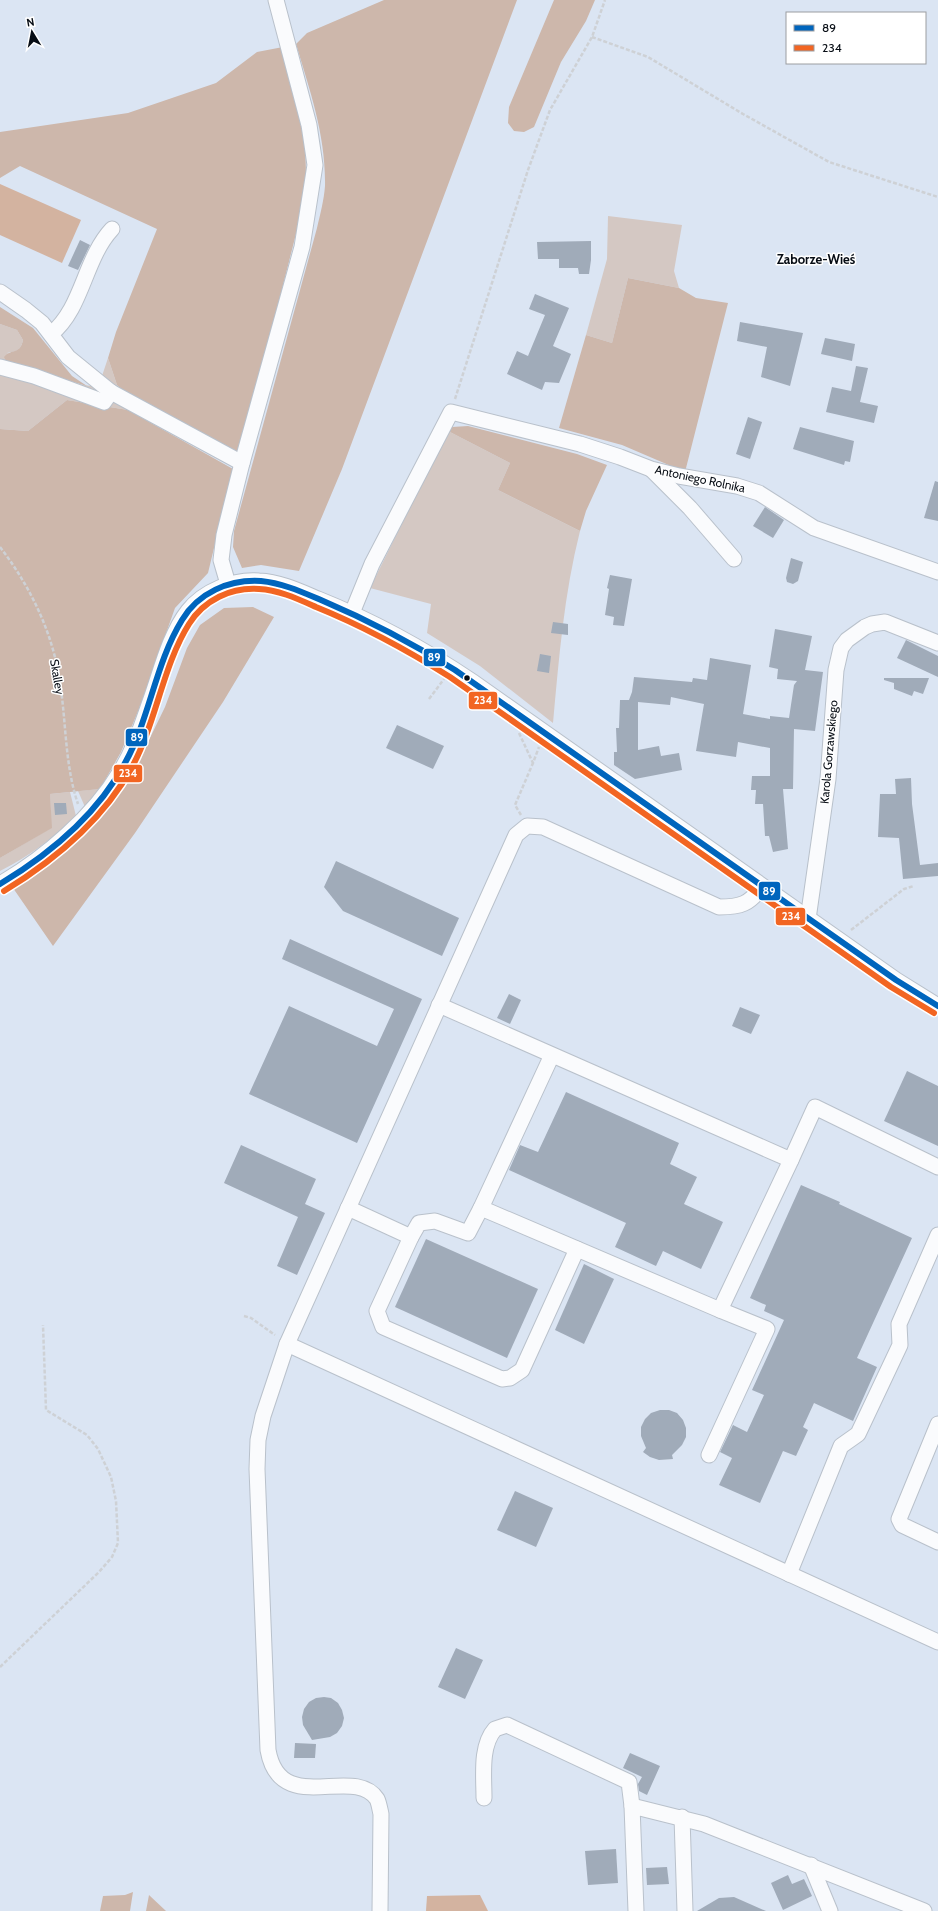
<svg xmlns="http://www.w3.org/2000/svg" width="938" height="1911" viewBox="0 0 938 1911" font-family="Cabin,sans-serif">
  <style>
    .green { fill: #d4c8c3 }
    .forest { fill: #cdb7ab }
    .water { fill: #d3b3a0 }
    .building { fill: #a0abb9 }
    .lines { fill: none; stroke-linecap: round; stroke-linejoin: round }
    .minor-casing { stroke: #b9c1cb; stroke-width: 17 }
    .path { stroke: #ced1d5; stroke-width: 2.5; stroke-dasharray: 4 2; stroke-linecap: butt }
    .minor { stroke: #fafbfd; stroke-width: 15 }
    .bus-1-casing { stroke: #fff; stroke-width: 9 }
    .bus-2-casing { stroke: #fff; stroke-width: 9 }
    .bus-1 { stroke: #0065bd; stroke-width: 6 }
    .bus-2 { stroke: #f26522; stroke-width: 6 }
    .bus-dot { fill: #070d15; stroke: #fff; stroke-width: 1.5 }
    .labels { text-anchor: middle; stroke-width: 3; stroke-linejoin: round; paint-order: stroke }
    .street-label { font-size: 12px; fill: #070d15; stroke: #fff }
    .neighbourhood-label { font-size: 13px; font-weight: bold; fill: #070d15; stroke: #fff }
    .line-badge { stroke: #fff; stroke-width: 1.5 }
    .badge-label { font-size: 11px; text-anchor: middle; font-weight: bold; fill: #fff }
  </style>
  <rect width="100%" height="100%" fill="#dbe5f3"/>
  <!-- green -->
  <g class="green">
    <polygon points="608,216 682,225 674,271 679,288 628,278 612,343 586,335 607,259"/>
    <path d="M0,324L17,330L23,340C21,350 17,351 7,353C35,366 64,386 95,386L101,379L108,358L117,385L130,397L128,410L67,400L28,431L0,429Z"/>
    <path d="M448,431L510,463L498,490L580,531C564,594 559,658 553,723L480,666L427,633L431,604L370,588Z"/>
    <polygon points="100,789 85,807 78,791"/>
    <path d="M70,792L76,816C52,839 30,856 0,871V858L51,828L50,794Z"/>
  </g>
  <!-- forest -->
  <g class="forest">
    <path d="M384,0H517L342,469L299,571L261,565L242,568L233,547L234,531L317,228C320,215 324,200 325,186C326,136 310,91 296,44L307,33Z"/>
    <polygon points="554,0 595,0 586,21 561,62 534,127 524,132 514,131 508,123 509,107"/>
    <polygon points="283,47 305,144 306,172 298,226 240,455 130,397 117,385 108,358 116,332 157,229 20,166 0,178 0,132 128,113 216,83 257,52"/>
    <polygon points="628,278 679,288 696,298 728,303 685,472 622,445 559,428 586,335 612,343"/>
    <path d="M0,307L33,328L72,376L87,386L7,363L4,357C12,348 20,355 23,340L17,330L0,324Z"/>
    <polygon points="67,400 128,410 233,469 208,573 175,608 139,709 121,752 100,789 50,794 52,828 0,858 0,429 28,431"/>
    <polygon points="468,426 577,454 607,465 586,511 580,531 498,490 510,463 448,431 452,427"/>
    <polygon points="253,607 274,617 223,702 135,833 53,946 13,888 46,867 95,824 130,779 165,707 187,648 200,625 224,608"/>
    <polygon points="133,1892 130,1911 100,1911 103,1896 125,1895"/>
    <polygon points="149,1895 166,1911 146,1911"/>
  </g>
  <!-- water -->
  <g class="water">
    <polygon points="0,184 81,220 62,263 0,235"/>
    <polygon points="480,1895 488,1911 426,1911 427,1896"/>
  </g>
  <!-- building -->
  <g class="building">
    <polygon points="80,240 90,245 78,270 68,266"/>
    <polygon points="591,241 591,260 589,274 579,274 578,268 559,268 559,259 538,259 537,242"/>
    <polygon points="535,294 569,308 553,346 571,354 559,383 545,382 542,390 507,374 517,351 528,356 545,315 529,309"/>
    <polygon points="740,322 803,333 790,386 761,377 767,347 737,341"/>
    <polygon points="825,338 855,344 852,361 821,354"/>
    <polygon points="856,366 868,368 860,402 878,406 874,423 826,412 832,387 851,391"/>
    <polygon points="748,417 762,422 750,459 736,454"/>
    <polygon points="800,427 854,441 850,462 845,461 844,465 793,449"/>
    <polygon points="935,481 938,482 938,521 924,518"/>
    <polygon points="765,507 784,520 773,538 753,526"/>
    <polygon points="791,558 803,562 798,581 793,584 787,582 786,578"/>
    <polygon points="610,575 632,579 624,626 613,625 614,617 605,615 609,589 607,588"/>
    <polygon points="553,622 568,624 568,635 551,633"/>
    <polygon points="775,629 812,636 805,670 823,672 815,731 794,729 793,789 783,789 788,849 773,852 769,836 765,836 763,804 755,804 756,790 751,790 752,776 770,776 770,748 738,742 736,757 696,751 704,704 671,697 670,705 638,702 638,750 659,746 661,756 679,753 682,770 635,779 614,765 614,752 617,752 616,728 619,728 620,700 629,700 632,692 634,677 692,682 693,678 707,680 710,658 751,665 743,714 770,719 770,716 789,718 794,685 797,681 777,679 778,669 769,667"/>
    <polygon points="906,640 938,656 938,677 897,658"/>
    <polygon points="540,654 551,656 549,673 537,671"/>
    <polygon points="884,678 929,678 923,694 914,691 912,696 894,689 894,683 884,680"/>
    <polygon points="397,725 444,746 433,769 386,748"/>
    <polygon points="911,778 912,804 920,865 938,863 938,876 903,879 899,838 878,837 880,794 896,794 895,779"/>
    <polygon points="54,803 66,803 67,814 55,815"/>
    <polygon points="336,861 459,918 442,956 343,911 324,887"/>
    <polygon points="290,939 422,999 357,1143 249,1094 289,1006 377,1046 394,1009 282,959"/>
    <polygon points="509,994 521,1000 510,1024 497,1018"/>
    <polygon points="740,1007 760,1015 751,1034 732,1026"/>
    <polygon points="907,1071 938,1086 938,1146 884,1121"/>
    <polygon points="566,1092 679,1143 670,1164 697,1177 684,1204 723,1222 701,1269 663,1251 656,1266 615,1247 626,1223 509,1170 520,1145 538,1152"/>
    <polygon points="241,1145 316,1179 305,1204 325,1213 297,1275 277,1266 298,1217 224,1183"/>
    <polygon points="801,1185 840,1202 839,1204 912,1238 857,1358 877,1367 853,1421 814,1403 803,1427 808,1430 796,1456 783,1451 760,1503 719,1485 732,1458 720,1452 733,1425 747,1432 764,1395 752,1390 784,1320 764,1311 766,1305 750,1298"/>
    <polygon points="426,1239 538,1289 507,1358 395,1307"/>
    <polygon points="584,1264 614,1279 584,1344 555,1330"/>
    <polygon points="660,1410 669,1410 677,1413 683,1420 686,1428 686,1437 682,1445 672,1455 673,1459 659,1460 650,1457 643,1452 646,1448 641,1436 641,1427 645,1419 651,1413"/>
    <polygon points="515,1491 553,1508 536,1547 497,1530"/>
    <polygon points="456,1648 483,1660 465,1699 438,1687"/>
    <polygon points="324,1697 331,1698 338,1703 342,1710 344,1718 342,1726 337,1733 330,1737 312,1740 303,1725 302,1717 304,1709 309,1702 316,1698"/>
    <polygon points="295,1743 316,1744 315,1758 294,1758"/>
    <polygon points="630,1753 660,1766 647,1795 639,1791 638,1784 642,1777 623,1768"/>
    <polygon points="616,1849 618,1883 588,1885 585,1851"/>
    <polygon points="667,1867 669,1884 647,1885 646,1868"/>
    <polygon points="788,1875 792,1884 804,1879 812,1896 783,1910 771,1883"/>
    <polygon points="734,1897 766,1911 697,1911 719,1898"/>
  </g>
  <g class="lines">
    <defs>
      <g id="minor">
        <polyline points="0,292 26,310 42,323 68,357 111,392 242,463"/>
        <path d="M51,334C83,308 84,259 112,229"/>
        <polyline points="0,367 34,376 104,402 111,392"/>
        <polyline points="652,470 690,508 734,559"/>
        <polyline points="228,584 221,560 224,535 242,463 302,247 315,165 309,125 276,0"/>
        <polyline points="352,613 372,564 451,412 580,444 620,457 651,469 679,476 737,486 759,493 814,528 938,572"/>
        <path d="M0,884C44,859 94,816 120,772C134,750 142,724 151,699C161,671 170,634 188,611C204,591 233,579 259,581C280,582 299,591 318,599C373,621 424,649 473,682L896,980L938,1006"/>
        <polyline points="808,919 828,779 836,670 841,648 847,640 865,627 872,624 885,622 938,643"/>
        <polyline points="439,1005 757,1145 791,1160 720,1310 481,1208 552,1055"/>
        <polyline points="791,1160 815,1107 938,1167"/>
        <polyline points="348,1208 411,1237 377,1311 383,1327 502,1379 510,1378 522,1370 577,1249"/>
        <polyline points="411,1237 419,1223 435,1221 468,1233 481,1208"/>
        <path d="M287,1344L516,835L527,826L543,827L719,907C741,907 749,904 762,887"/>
        <polyline points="938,1424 899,1519 902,1525 938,1542"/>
        <polyline points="709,1455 767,1329 720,1310"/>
        <polyline points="789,1574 841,1446 858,1434 900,1345 899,1324 938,1235"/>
        <path d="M484,1798C484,1776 480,1746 495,1729L507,1725L629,1782L632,1806"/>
        <polyline points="682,1817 685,1911"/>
        <polyline points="811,1865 830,1911"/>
        <path d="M380,1911L381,1814C380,1810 379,1803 377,1799C354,1764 280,1818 268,1750L257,1469L258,1440L263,1416L287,1344L938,1642"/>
        <polyline points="636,1911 632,1806 704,1824 924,1911"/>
      </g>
    </defs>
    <!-- minor casing -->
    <use href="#minor" class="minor-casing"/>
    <!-- path -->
    <g class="path">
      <polyline points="592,37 648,57 743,114 829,162 938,197"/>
      <polyline points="455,399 528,170 550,110 592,37 605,0"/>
      <path d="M0,547C27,582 48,623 57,666C67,712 63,760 78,804"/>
      <polyline points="429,699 444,679"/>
      <polyline points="519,733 533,763 539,747"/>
      <polyline points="521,815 515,805 533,763"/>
      <polyline points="851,930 904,889 914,886"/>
      <polyline points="244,1316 251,1318 275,1335"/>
      <polyline points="0,1667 99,1572 112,1557 118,1543 116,1501 111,1477 98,1449 87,1435 46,1410 43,1325"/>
    </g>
    <!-- minor -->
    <use href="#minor" class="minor"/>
    <defs>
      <path id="bus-1" d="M0,884C50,854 97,815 125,763C150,718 155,664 182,620C198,593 229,579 261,581C282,583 302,592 321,600C368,620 412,643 455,670L896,980L938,1006"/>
      <path id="bus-2" d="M4,891C55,860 103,820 132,767C156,723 163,665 189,624C204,600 231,587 259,589C279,590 298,599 316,607C363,626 407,650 450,677L891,987L934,1013"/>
    </defs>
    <!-- bus-1 casing -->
    <use href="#bus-1" class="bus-1-casing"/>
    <!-- bus-2 casing -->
    <use href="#bus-2" class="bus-2-casing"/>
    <!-- bus-1 -->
    <use href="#bus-1" class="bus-1"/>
    <!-- bus-2 -->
    <use href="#bus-2" class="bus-2"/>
  </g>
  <!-- markers -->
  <circle class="bus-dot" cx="467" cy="678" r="3.5"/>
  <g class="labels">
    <!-- street labels -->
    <g class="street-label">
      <text transform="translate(700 479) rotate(12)" y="4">Antoniego Rolnika</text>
      <text transform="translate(57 677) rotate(80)" y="4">Skalley</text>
      <text transform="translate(829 752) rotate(-85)" y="4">Karola Gorzawskiego</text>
    </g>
    <!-- neighbourhood labels -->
    <g class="neighbourhood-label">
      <text x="816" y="264">Zaborze-Wieś</text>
    </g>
  </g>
  <g class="line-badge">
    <rect x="423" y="648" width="23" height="19" rx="4" fill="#0065bd"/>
    <rect x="468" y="691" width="30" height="19" rx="4" fill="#f26522"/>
    <rect x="125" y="728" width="23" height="19" rx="4" fill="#0065bd"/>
    <rect x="113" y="764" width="30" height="19" rx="4" fill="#f26522"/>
    <rect x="758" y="881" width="23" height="20" rx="4" fill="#0065bd"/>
    <rect x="775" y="907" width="31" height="19" rx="4" fill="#f26522"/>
  </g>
  <g class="badge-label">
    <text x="434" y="661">89</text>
    <text x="483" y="704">234</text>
    <text x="137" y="741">89</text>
    <text x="128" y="777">234</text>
    <text x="769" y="895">89</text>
    <text x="791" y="920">234</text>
  </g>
  <!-- legend -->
  <rect x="786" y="12" width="140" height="52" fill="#ffffff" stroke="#9c9ea1"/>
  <rect x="794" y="25" width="20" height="6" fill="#0065bd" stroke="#9c9ea1"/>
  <text x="822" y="32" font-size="12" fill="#070d15">89</text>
  <rect x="794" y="45" width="20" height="6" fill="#f26522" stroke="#9c9ea1"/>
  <text x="822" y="52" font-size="12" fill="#070d15">234</text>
  <!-- north arrow -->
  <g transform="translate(32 32) rotate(350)" stroke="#ffffff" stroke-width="3" paint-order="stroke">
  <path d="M0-3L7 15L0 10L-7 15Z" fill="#070d15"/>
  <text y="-6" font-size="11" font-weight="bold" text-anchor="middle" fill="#070d15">N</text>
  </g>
</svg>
